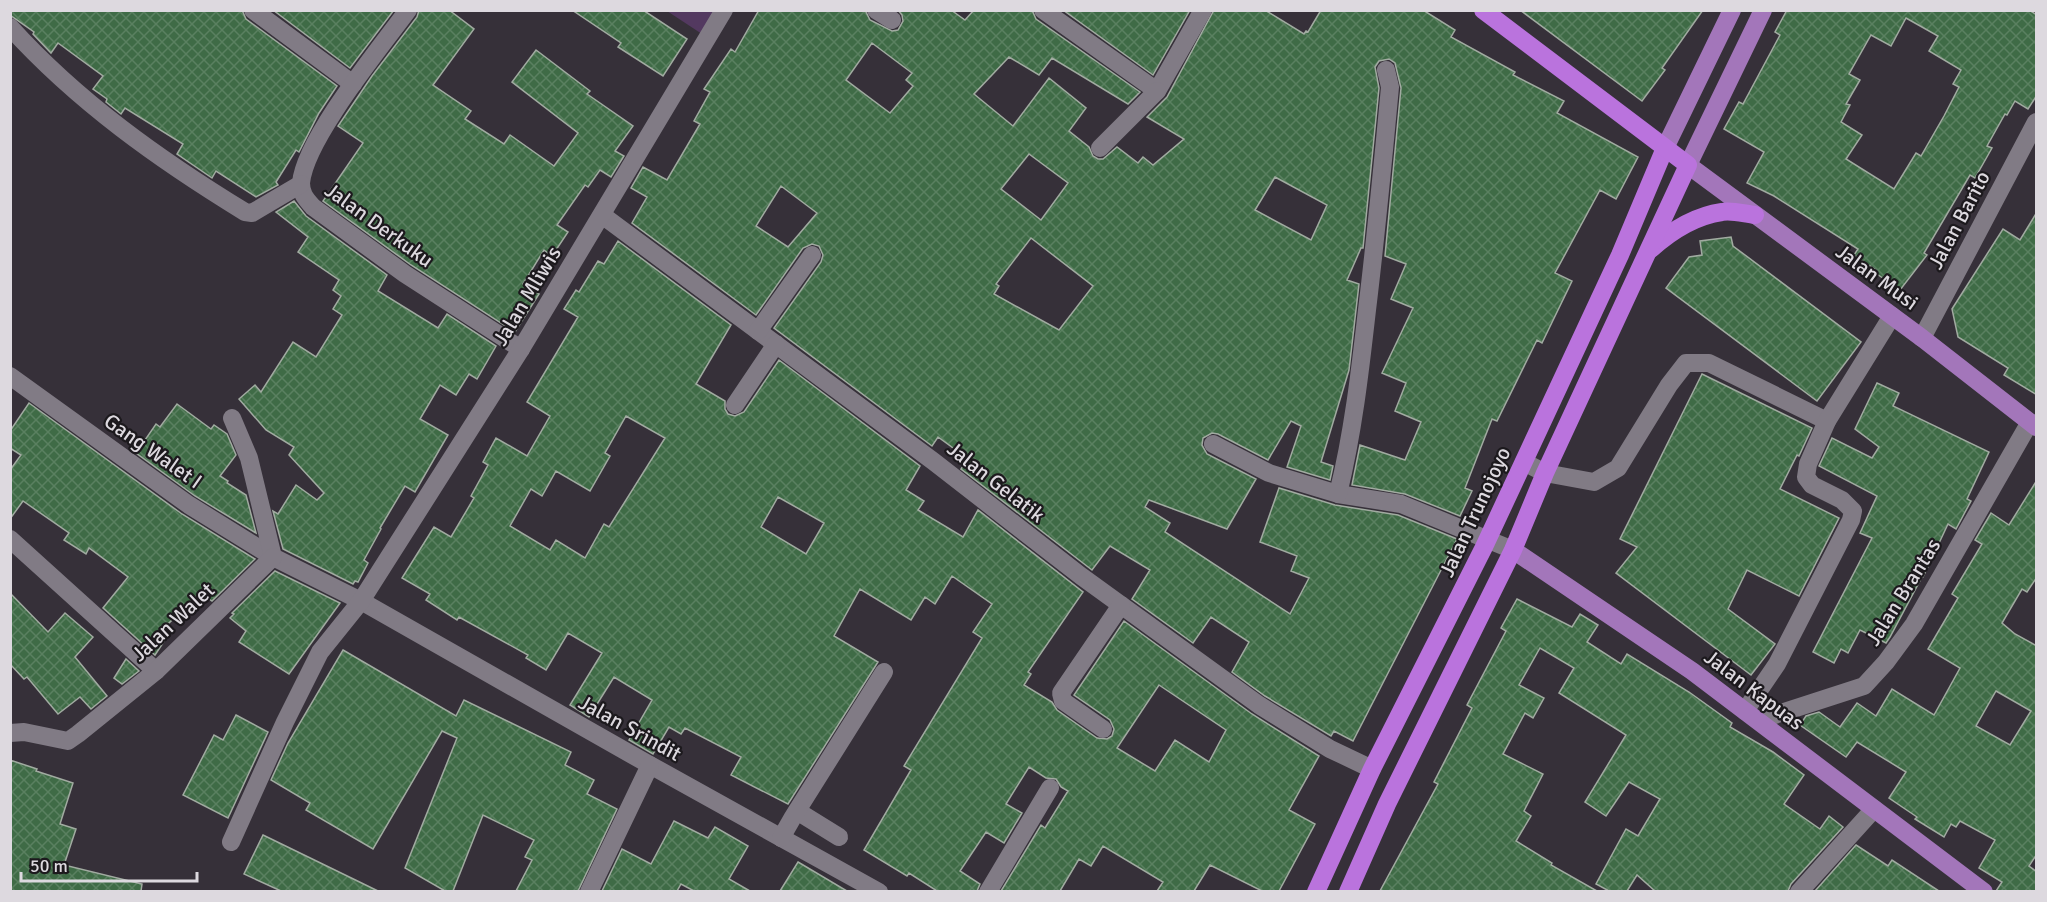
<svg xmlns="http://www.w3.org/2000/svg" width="2047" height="902" viewBox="0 0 2047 902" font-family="Signika,sans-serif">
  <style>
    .green { fill: #533960 }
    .building { fill: url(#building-cross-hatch); stroke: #a1aba1; stroke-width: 1.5; fill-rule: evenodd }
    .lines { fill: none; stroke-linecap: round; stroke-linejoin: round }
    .minor { stroke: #817b85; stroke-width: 18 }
    .major { stroke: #a376ba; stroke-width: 18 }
    .highway { stroke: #ba73dd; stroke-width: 18 }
    .labels { text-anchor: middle; stroke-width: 4.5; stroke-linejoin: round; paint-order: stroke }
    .street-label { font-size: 21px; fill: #ddd9df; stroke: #1c191d }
  </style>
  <defs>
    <pattern id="building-cross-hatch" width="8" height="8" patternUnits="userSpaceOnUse" patternTransform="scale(1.5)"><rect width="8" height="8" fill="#3f6b46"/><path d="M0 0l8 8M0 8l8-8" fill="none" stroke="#5a8060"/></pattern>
  </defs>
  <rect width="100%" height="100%" fill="#363039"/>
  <!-- green -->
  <polygon class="green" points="667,11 721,11 705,36"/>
  <!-- building -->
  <g class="building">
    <polygon points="10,10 242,10 246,19 337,86 319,113 299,152 296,150 276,182 278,185 256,197 216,171 212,178 177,154 183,144 125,108 121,114 106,102 107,99 93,89 103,76 58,43 51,53 33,34 34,32 10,15"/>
    <polygon points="273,10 394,10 350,68"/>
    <polygon points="419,10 449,10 474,29 433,85 471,111 465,119 504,144 510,135 554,166 578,133 512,82 536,50 590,91 587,94 633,126 615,151 624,156 611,177 600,170 588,187 585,185 557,225 568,232 552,256 544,250 523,284 539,294 515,332 411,265 323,201 363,143 338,126 372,76 417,17"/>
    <polygon points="572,10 643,10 687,39 663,76 618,47 621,43"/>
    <path d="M759,10H865L870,20L892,31L898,30L903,21L902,15L898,10H951L965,20L974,10H1032L1036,19L1140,92L1128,104L1052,58L1039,75L1009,57L974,94L1013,126L1049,78L1086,108L1069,131L1089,147L1093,156L1098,159H1103L1117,147L1138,163L1143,157L1153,165L1184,139L1147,117L1167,97L1214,10H1265L1304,34L1306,31L1308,32L1321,10H1423L1455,30L1451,37L1515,72L1513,75L1564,101L1557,113L1638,157L1616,199L1600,190L1555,273L1572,281L1542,343L1537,340L1497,421L1492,419L1465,488L1472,491L1460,516L1405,494L1352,485L1360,445L1405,460L1421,422L1395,411L1406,383L1382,373L1413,308L1391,299L1406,264L1385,256L1401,88L1395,63L1389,59L1379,61L1375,67L1379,88L1363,248H1361L1347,280L1359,284L1349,370L1321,462L1333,466L1330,480L1287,467L1301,426L1291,421L1268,460L1218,434L1212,433L1203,438L1202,445L1207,454L1256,479L1227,529L1149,500L1145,507L1170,523L1165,532L1290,614L1309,578L1291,571L1297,556L1260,542L1279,488L1335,505L1398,515L1457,539L1353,741L1334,731L1331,736L1265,696L1232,672L1249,642L1211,617L1193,643L1132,599L1150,570L1110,546L1092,570L961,469L968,459L938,437L932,446L774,328L821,262L823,255L819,246L812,244L803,248L756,315L632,223L647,197L631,188L643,167L667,180L700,124L694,121L710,92L704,89L731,49L735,52ZM872,43L912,73L906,80L913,86L890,113L846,80ZM1029,154L1068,183L1041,220L1001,189ZM1275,177L1327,205L1311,240L1255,210ZM781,186L817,213L788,247L756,226ZM1031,238L1093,286L1059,330L994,294L999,286L996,284Z"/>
    <polygon points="1063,10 1190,10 1153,75"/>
    <polygon points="1520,10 1703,10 1662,68 1665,70 1642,101"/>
    <path d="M1787,10H2029L2037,15V95L2028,109L2015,101L2007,115L2005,114L1987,146L1992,148L1975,178L1970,175L1924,253L1927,255L1900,290L1874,272L1876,270L1854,255L1858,249L1774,196L1747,183L1764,152L1724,129L1739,102L1743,104L1780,35L1775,32ZM1906,18L1938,36L1929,51L1961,70L1953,84L1959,87L1944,116L1921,156L1916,153L1894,189L1846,159L1862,135L1841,122L1850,105L1846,104L1860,80L1849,74L1871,35L1891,46Z"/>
    <polygon points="294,201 306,216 387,275 378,291 438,328 447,314 496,346 477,379 469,374 456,395 440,385 420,419 448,435 415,492 405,486 380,528 381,529 364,560 368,563 358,582 355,581 353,584 283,549 273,511 278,514 296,485 317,500 324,493 289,455 294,447 266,430 239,399 255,385 261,392 293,342 316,357 342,315 333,309 341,296 333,290 339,280 298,252 308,237 276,212"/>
    <polygon points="2037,212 2037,395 2004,375 2008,368 1958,337 1952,309 2003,229 2020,240"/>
    <polygon points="1731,237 1733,246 1861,342 1817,401 1666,288 1689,257 1702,255 1700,241"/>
    <path d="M618,241L731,325L696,384L725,401V409L728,414L735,416L744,412L779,360L920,466L906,490L924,501L918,510L963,537L978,510L1083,592L1028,672L1031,674L1024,685L1052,702L1057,710L1097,738L1107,739L1112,736L1114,729L1110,720L1074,695L1124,621L1252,714L1319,756L1289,810L1315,824L1279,891H1262L1210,865L1194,891H1157L1163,882L1103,846L1091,866L1079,859L1060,891H1001L1041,825L1045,828L1068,791L1061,787L1056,779L1046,778L1029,767L1006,804L1022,813L1004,843L986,832L960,871L980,884L977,891H937L909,873L907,876L864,850L911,770L904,766L982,638L973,632L992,604L952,576L935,604L925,597L911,620L860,589L834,636L878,662L788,804L731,775L741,757L685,728L681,734L669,727L653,754L629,740L652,700L614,677L589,717L570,705L602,653L568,633L546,670L526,658L528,655L459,617L457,620L426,600L430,594L402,578L434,527L451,537L474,498L471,496L488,465L483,462L496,438L527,456L550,416L527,402L578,317L564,309L576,290L579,292L598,261L604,264ZM626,416L665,438L609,527L604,524L585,558L556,540L550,550L510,526L531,489L542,496L556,471L590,491L610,456L605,453ZM778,497L824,523L806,554L761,527ZM1159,685L1226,730L1209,762L1175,740L1155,771L1117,748Z"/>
    <polygon points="1702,374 1812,428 1799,456 1797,455 1780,489 1839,518 1799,596 1747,570 1728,609 1775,644 1751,675 1616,573 1637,547 1620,539"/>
    <polygon points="1877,383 1899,393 1893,406 1989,452 1967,499 1971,501 1956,529 1948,524 1923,577 1922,577 1890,637 1886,643 1860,630 1848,653 1841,649 1834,663 1813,652 1872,538 1860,533 1877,496 1819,466 1832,438 1872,458 1879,447 1855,429"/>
    <polygon points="29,403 182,514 255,559 212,601 200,593 165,627 171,631 155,655 103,608 128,577 89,548 86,554 64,540 69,533 23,501 10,519 10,470 21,455 10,448 10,431"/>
    <polygon points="177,404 211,429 214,425 227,434 236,455 220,476 228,481 227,483 246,495 256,533 195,496 136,453 156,424 160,427"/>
    <path d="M2037,480V577L2027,592L2022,589L2002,623L2015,634L2037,646V854L2029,866L2037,872V891H1996L2002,882L1979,868L1995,840L1960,821L1956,827L1951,824L1944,837L1915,819L1917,817L1889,798L1906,772L1857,742L1846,757L1800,725L1806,716L1819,712L1840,727L1857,703L1876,716L1892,689L1934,715L1960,668L1928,649L1958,598L1952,594L1982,544L1975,540L1991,513L2009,525ZM1996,691L2031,711L2010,745L1976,726Z"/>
    <polygon points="275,571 340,603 289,674 239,642 246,631 230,618 234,614 232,613"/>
    <polygon points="10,593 48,632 65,613 93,637 75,657 107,696 91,709 80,697 58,714 27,677 24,679 10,664"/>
    <polygon points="1517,599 1572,627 1580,614 1598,625 1587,642 1621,664 1627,654 1689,692 1732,723 1730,727 1773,752 1804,775 1784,804 1820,829 1829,816 1843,827 1791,884 1788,891 1655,891 1637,875 1627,891 1609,891 1596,884 1626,829 1638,836 1660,799 1629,782 1606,816 1585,802 1626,735 1559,693 1574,668 1540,648 1519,685 1544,698 1533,718 1525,713 1503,754 1543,774 1524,811 1531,816 1516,841 1552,863 1551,865 1597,891 1380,891 1438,784 1434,782 1472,708 1467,705 1506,631 1501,628"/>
    <polygon points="343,650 456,716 464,700 571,752 565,765 594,780 587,794 617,809 578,891 516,891 532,860 525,857 534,840 483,815 453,891 445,891 405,868 457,738 442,731 373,849 306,810 310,803 271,780 288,743"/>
    <polygon points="126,659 139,671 122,684 114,678"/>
    <polygon points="236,715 268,732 228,818 183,795 214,735 223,740"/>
    <polygon points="10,760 37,769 36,771 73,783 60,824 76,829 64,865 142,884 141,891 10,891"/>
    <polygon points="674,821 708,838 715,827 748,846 729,879 750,891 694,891 681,884 677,891 602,891 622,849 651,864"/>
    <polygon points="263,835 378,891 281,891 244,874"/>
    <polygon points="1856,845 1888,866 1892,860 1939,891 1815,891"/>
    <polygon points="798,862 847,891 780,891"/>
  </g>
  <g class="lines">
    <!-- minor -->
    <g class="minor">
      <polyline points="253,10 353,84"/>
      <path d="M408,10C380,48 305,139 301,183C301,194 306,199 313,207L405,274L521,349"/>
      <polyline points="876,10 892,20"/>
      <polyline points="1043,10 1157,91 1203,10"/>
      <path d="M10,27C78,102 160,160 245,212L252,213L257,210L301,184"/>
      <polyline points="1100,148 1157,91"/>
      <polyline points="602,215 933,461 1081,576 1259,705 1330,749 1372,769"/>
      <polyline points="758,331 812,255"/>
      <polyline points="1922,338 2036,122"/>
      <polyline points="10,376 189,505 273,557 361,601 650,765 879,892"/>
      <polyline points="735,405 776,344"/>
      <polyline points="232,418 249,458 273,557"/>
      <polyline points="1213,444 1269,473 1338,494 1401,504 1513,550"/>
      <polyline points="1524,462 1545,473 1594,482 1618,468 1669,385 1686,363 1709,363 1827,421"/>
      <path d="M1338,494C1353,433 1360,372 1367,310C1376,236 1383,162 1390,87L1386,70"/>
      <polyline points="10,539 156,671"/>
      <polyline points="1745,711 1777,664 1851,520 1853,511 1842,500 1812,485 1806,477 1808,464 1827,421 1892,316"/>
      <polyline points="1759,720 1864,686 1886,662 1914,624 2030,422"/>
      <polyline points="1103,729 1063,701 1061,693 1121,605"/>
      <polyline points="10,733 24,732 68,741 78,734 156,671 273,557"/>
      <polyline points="797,811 839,837"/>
      <polyline points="781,838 793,817 884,672"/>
      <polyline points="231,842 285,722 320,652 361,601 521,349 724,10"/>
      <polyline points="589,892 650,765"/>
      <polyline points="988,892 1050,788"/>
      <polyline points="1799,892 1874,809"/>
    </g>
    <!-- major -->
    <g class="major">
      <polyline points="1763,10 1688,165 1922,338 2036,427"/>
      <polyline points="1665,148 1732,10"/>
      <polyline points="1513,550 1692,671 1984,892"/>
    </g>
    <!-- highway -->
    <g class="highway">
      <path d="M1651,249C1671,231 1694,216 1722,212C1732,210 1745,214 1755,215"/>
      <polyline points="1316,892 1372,769 1484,547 1620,255 1665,148"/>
      <polyline points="1348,892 1387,804 1513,550 1545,473 1688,165 1483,10"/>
    </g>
  </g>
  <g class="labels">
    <!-- street labels -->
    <g class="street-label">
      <text transform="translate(1959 220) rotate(-62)" y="7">Jalan Barito</text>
      <text transform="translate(379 225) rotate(36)" y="7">Jalan Derkuku</text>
      <text transform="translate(1877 277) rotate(36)" y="7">Jalan Musi</text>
      <text transform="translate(527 296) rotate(-59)" y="7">Jalan Mliwis</text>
      <text transform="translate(153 451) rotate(35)" y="7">Gang Walet I</text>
      <text transform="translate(996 482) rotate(38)" y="7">Jalan Gelatik</text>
      <text transform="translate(1475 512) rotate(-65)" y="7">Jalan Trunojoyo</text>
      <text transform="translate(1903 592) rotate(-58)" y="7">Jalan Brantas</text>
      <text transform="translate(173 622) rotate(-43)" y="7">Jalan Walet</text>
      <text transform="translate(1754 690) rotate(37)" y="7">Jalan Kapuas</text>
      <text transform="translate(630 728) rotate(29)" y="7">Jalan Srindit</text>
    </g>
  </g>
  <!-- border -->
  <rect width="2047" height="902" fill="none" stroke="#ddd9df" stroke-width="24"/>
  <!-- scale -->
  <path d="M21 872v9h176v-9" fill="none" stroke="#ddd9df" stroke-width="3"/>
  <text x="30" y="872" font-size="18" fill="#ddd9df" stroke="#1c191d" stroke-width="4.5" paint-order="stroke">50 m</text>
</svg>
